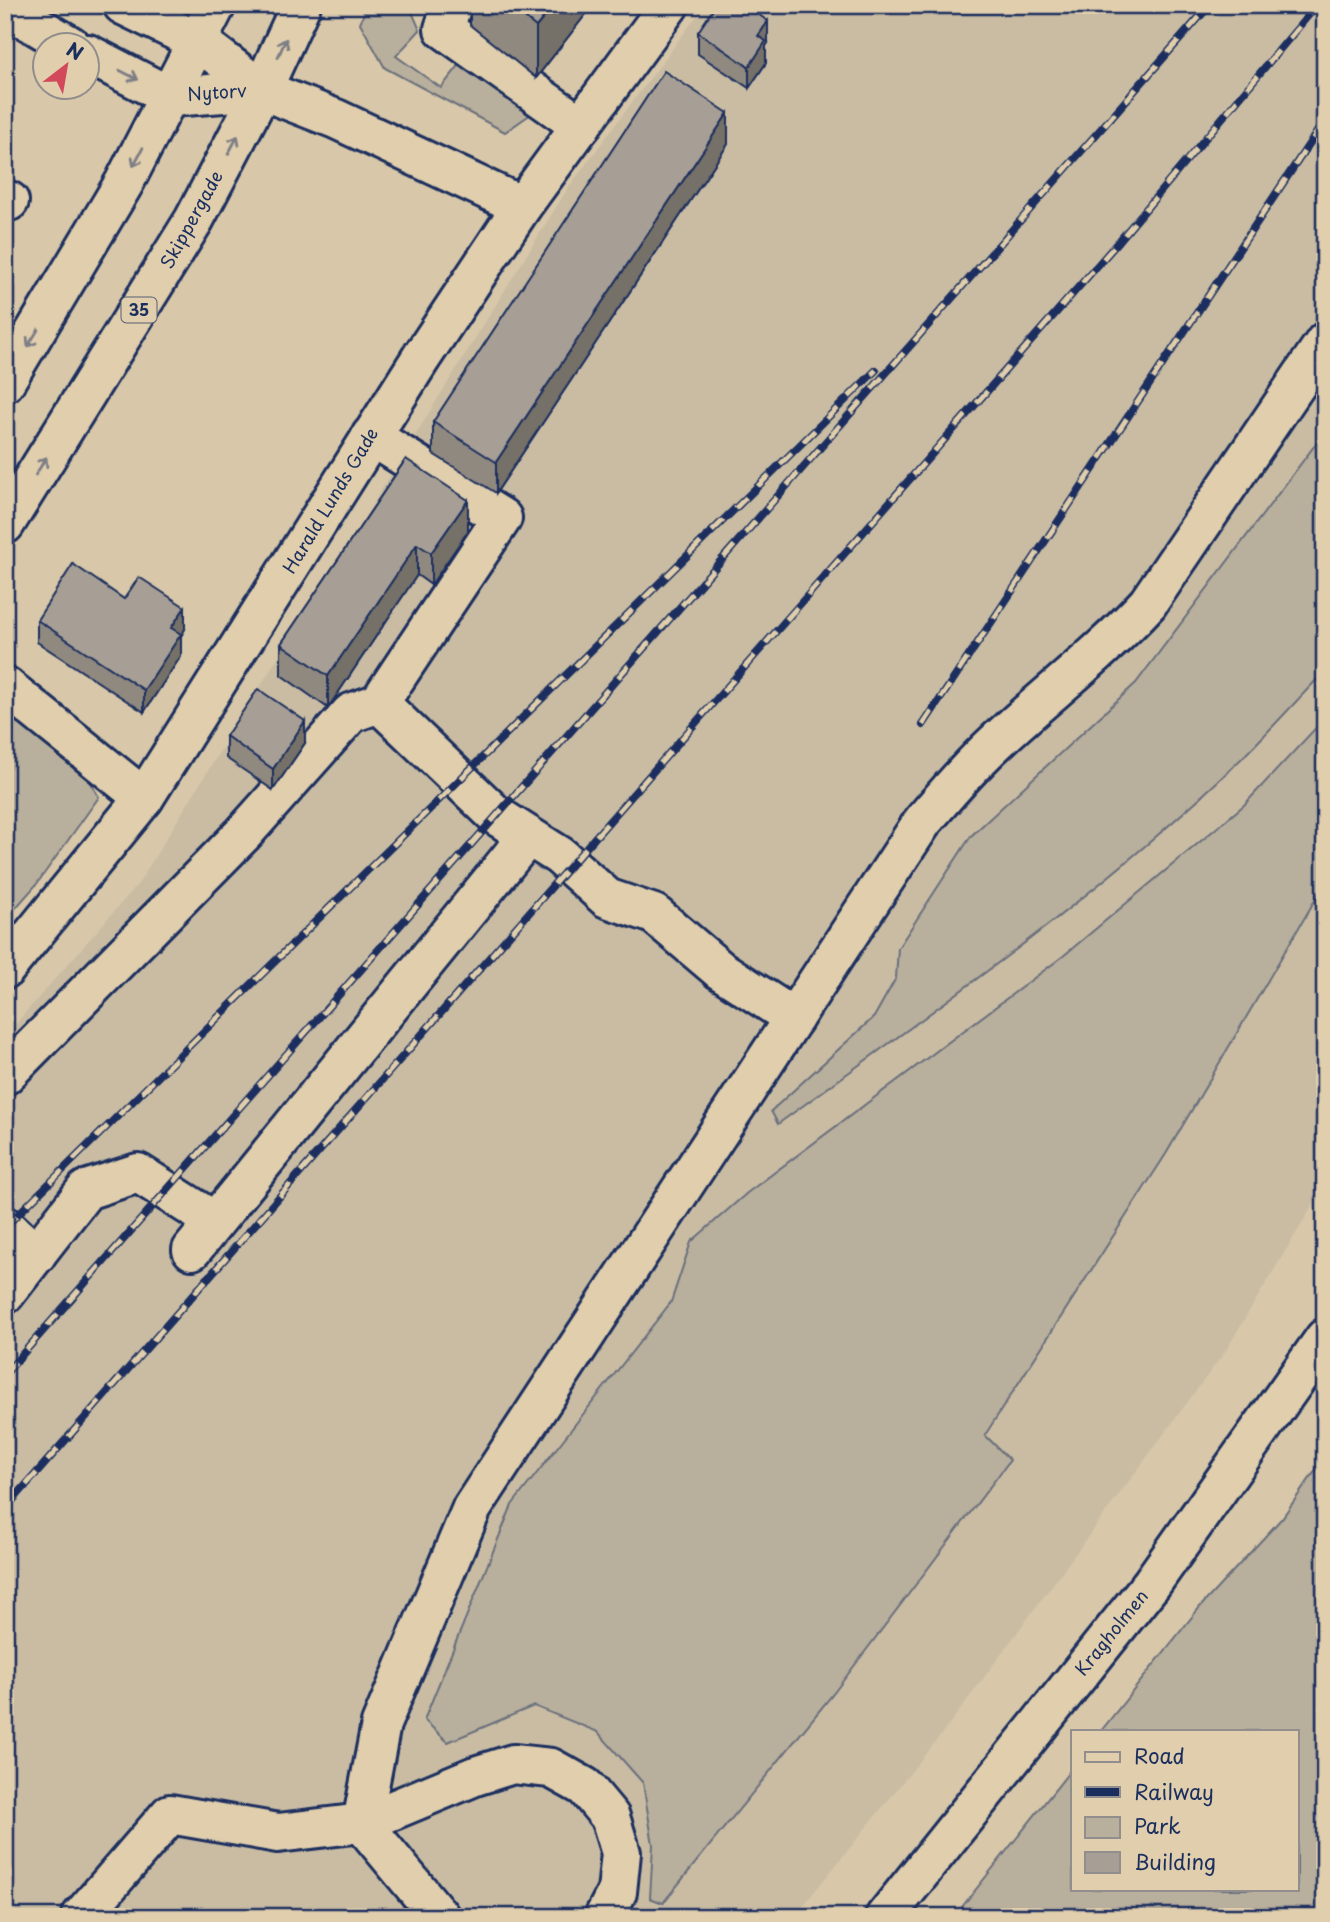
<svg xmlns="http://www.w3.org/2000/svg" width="1330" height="1922" viewBox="0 0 1330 1922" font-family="'Playpen Sans',sans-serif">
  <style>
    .built { fill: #c9bca3 }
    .green { fill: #b8af9c; stroke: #6a6f7d; stroke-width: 2 }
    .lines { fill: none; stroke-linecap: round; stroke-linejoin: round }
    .minor-casing { stroke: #1b2f5e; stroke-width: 44 }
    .major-casing { stroke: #1b2f5e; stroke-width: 44 }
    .minor { stroke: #e0ceac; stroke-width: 38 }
    .major { stroke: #e0ceac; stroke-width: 38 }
    .rail-casing { stroke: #1b2f5e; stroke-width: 8 }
    .rail { stroke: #e0ceac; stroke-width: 5; stroke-dasharray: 16; stroke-linecap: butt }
    .wall { fill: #908980; stroke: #1b2f5e; stroke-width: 2 }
    .shaded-wall { fill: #756f68; stroke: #1b2f5e; stroke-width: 2 }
    .building { fill: #a79f95; stroke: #1b2f5e; stroke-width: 2 }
    .oneway { stroke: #7e7e85 }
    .labels { text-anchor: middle; stroke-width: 7; stroke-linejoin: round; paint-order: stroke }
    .shield { fill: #e0ceac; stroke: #565f75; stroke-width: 2 }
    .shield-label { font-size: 16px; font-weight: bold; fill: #1b2f5e }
    .street-label { font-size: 18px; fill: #1b2f5e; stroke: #e0ceac }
  </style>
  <rect width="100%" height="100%" fill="#d8c8a9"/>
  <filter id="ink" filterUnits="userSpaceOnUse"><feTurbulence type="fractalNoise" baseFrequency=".0143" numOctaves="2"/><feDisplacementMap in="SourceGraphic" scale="14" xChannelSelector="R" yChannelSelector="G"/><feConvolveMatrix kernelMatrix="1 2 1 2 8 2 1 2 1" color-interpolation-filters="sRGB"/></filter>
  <g filter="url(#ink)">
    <!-- built -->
    <polygon class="built" points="705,5 710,5 743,27 760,5 1325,5 1325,1185 1226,1350 948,1726 794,1917 5,1917 5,1036 138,884 568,188"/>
    <!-- green -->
    <g class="green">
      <polygon points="367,5 409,5 420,30 396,56 441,88 462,62 531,114 505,132 385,68 360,23"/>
      <path d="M1321,437L1325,440V671C1295,702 1267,734 1237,763C1097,898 934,1010 778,1124L771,1111L874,1017L896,978L898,948L971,836L1136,683Z"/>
      <polygon points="5,709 90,782 99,797 36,885 5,920"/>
      <polygon points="1325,718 1325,883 1166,1154 985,1435 1010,1460 833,1694 663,1903 650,1898 653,1845 643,1783 598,1732 534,1706 448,1742 424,1720 512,1505 671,1302 691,1242 747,1193 1062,957 1244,805"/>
      <polygon points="1325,1457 1325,1917 954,1917 1073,1767 1073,1889 1297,1889 1297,1731 1101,1731 1200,1607 1282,1518"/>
    </g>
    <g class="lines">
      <defs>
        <g id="minor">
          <polyline points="123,5 199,42 262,90 336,119 522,206"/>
          <polyline points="452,5 444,29 581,126"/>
          <polyline points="5,7 71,46"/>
          <polyline points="88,54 171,97 262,90"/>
          <polyline points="5,202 9,201"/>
          <polyline points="5,686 144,798"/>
          <polyline points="379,703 497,816 560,856 607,898 654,914 720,970 794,1018"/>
          <polyline points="5,969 144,798 421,358 522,206 669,5"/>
          <polyline points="5,1075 243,834 351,713 379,703 502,518 371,436"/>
          <polyline points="5,1226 36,1255"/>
          <polyline points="192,1250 528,836"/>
          <polyline points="5,1294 86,1190 138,1173 214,1221"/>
          <path d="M362,1823L381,1724L472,1508L923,821C947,793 970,766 997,741C1047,694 1102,653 1148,603L1325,342"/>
          <polyline points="362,1823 440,1917"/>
          <polyline points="81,1917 170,1814 278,1833 362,1823 475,1776 513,1764 551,1768 585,1787 610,1817 621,1853 617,1892 604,1917"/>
          <polyline points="885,1917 1152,1583 1325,1338"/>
        </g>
        <g id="major">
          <polyline points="5,382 124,183 216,5"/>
          <polyline points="5,524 194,220 262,90 301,5"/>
        </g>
      </defs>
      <!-- minor casing -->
      <use href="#minor" class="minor-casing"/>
      <!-- major casing -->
      <use href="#major" class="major-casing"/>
      <!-- minor -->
      <use href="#minor" class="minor"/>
      <!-- major -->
      <use href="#major" class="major"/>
      <defs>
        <g id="rail">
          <polyline points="923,725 1325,120"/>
          <polyline points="5,1227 876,370"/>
          <polyline points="5,1374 1210,5"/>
          <polyline points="5,1509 1119,241 1317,5"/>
        </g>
      </defs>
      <!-- rail casing -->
      <use href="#rail" class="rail-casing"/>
      <!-- rail -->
      <use href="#rail" class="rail"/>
    </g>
    <!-- wall -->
    <g class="wall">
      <polygon points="470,5 593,5 536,78 470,25"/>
      <polygon points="698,32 768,43 766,46 766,63 749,88 698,54"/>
      <polygon points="728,144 496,493 433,454 433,422"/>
      <polygon points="406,459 468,531 431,585 417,575 328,708 281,675 281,644"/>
      <polygon points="124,599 185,629 181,636 181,656 144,712 37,642 37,620"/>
      <polygon points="226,736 305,743 273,790 226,758"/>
    </g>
    <!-- shaded-wall -->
    <g class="shaded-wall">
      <polygon points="554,5 593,5 536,78 536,27"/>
      <polygon points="768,21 768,43 766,46 766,63 749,88 749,67 758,36"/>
      <polygon points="728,113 728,144 496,493 496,462"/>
      <polygon points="468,500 468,531 431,585 431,553"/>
      <polygon points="417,544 417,575 328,708 328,676"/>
      <polygon points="185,607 185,629 181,636 181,656 144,712 144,690 171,628"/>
      <polygon points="305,721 305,743 273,790 273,769"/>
    </g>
    <!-- building -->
    <g class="building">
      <polygon points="509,5 554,5 536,27"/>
      <polygon points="716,5 744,5 768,21 758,36 766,41 749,67 698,32"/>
      <polygon points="664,71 728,113 496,462 433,422"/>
      <polygon points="406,459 468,500 431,553 417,544 328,676 281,644"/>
      <polygon points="73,564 124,599 139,577 185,607 171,628 181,634 144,690 37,620"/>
      <polygon points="258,689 305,721 273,769 226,736"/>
    </g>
    <!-- one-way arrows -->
    <defs><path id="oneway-shaft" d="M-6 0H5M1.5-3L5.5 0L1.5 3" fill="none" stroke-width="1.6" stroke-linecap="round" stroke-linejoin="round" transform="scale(1.75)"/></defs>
    <g class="oneway">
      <use href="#oneway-shaft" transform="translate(282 48) rotate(-66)"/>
      <use href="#oneway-shaft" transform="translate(129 75) rotate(27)"/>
      <use href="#oneway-shaft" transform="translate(233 145) rotate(-62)"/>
      <use href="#oneway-shaft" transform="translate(138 157) rotate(118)"/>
      <use href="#oneway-shaft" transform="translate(33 338) rotate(122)"/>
      <use href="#oneway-shaft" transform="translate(41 466) rotate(-58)"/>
    </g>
  </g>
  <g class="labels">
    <!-- shield labels -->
    <rect class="shield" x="121.5" y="297.5" width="35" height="25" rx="5"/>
    <g class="shield-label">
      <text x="139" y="316">35</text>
    </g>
    <!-- street labels -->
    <g class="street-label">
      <text transform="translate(217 93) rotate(-4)" y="6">Nytorv</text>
      <text transform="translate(192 220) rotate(-61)" y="6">Skippergade</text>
      <text transform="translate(331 501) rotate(-59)" y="6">Harald Lunds Gade</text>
      <text transform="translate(1112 1633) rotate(-51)" y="6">Kragholmen</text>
    </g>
  </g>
  <!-- margin -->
  <rect width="1330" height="1922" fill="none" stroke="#e0ceac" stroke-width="28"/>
  <rect x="14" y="14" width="1302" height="1894" fill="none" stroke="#1b2f5e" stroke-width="2.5" filter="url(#ink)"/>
  <!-- legend -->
  <rect x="1071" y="1730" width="228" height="161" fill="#e0ceac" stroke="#918e8d" stroke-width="2"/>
  <rect x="1085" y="1752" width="35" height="10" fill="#e0ceac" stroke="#918e8d" stroke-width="2"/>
  <text x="1134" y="1764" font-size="21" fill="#1b2f5e">Road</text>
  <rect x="1085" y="1787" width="35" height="10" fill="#1b2f5e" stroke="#918e8d" stroke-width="2"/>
  <text x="1134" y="1800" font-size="21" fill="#1b2f5e">Railway</text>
  <rect x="1085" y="1817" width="35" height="21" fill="#b8af9c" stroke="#918e8d" stroke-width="2"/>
  <text x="1134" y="1834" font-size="21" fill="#1b2f5e">Park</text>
  <rect x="1085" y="1852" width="35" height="21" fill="#a79f95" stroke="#918e8d" stroke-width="2"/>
  <text x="1134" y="1870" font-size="21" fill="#1b2f5e">Building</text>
  <!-- north arrow -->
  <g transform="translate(66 66) rotate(31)"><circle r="33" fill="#e0ceac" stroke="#918e8d" stroke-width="2"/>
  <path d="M0-5L12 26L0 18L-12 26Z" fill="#d1495b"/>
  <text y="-10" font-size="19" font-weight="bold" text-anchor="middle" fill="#1b2f5e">N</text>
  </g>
</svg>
